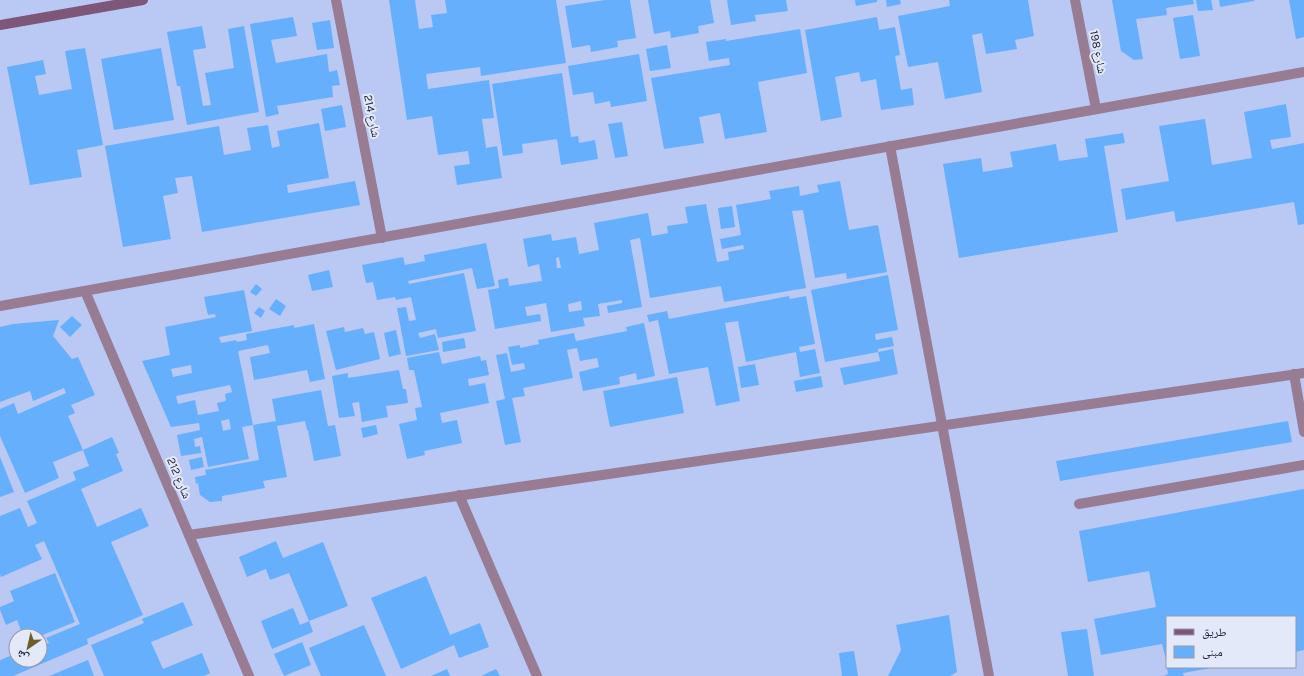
<svg xmlns="http://www.w3.org/2000/svg" width="1304" height="676" viewBox="0 0 1304 676" font-family="Karla,'Noto Naskh Arabic',sans-serif">
  <style>
    .building { fill: #66affd; fill-rule: evenodd }
    .lines { fill: none; stroke-linecap: round; stroke-linejoin: round }
    .service { stroke: #987c93; stroke-width: 10 }
    .minor { stroke: #987c93; stroke-width: 10 }
    .secondary { stroke: #7e5679; stroke-width: 10 }
    .labels { text-anchor: middle; stroke-width: 4; stroke-linejoin: round; paint-order: stroke }
    .street-label { font-size: 12px; fill: #1b223e; stroke: #e4e9f9 }
  </style>
  <rect width="100%" height="100%" fill="#bac8f4"/>
  <!-- building -->
  <g class="building">
    <polygon points="389,0 415,0 419,29 433,27 431,15 447,13 445,0 556,0 566,63 481,76 480,67 426,74 428,89 489,80 494,118 482,119 486,148 497,146 502,178 457,185 454,166 470,164 468,151 438,155 432,116 407,120"/>
    <polygon points="605,0 630,0 636,38 617,41 618,47 591,52 590,45 572,48 565,6"/>
    <polygon points="648,0 710,0 714,23 698,26 699,33 671,38 670,31 654,34"/>
    <polygon points="727,0 786,0 788,11 755,15 756,21 731,25"/>
    <polygon points="855,0 877,0 877,2 856,6"/>
    <polygon points="886,0 900,0 901,4 887,7"/>
    <polygon points="949,0 1028,0 1034,36 1015,40 1017,49 986,54 982,33 972,35 982,92 945,99 938,62 908,67 898,16 950,6"/>
    <polygon points="1112,0 1193,0 1194,4 1166,8 1167,15 1136,19 1143,59 1134,60 1121,51"/>
    <polygon points="1196,0 1211,0 1213,10 1198,11"/>
    <polygon points="1219,0 1254,0 1254,1 1220,7"/>
    <polygon points="1289,0 1304,0 1304,37 1296,39"/>
    <polygon points="1193,15 1200,56 1180,59 1173,18"/>
    <polygon points="293,17 297,36 271,40 276,63 327,54 329,72 337,70 340,85 332,86 333,97 277,106 279,114 266,117 250,24"/>
    <polygon points="877,17 879,30 895,27 900,55 895,56 901,90 912,88 914,105 881,110 876,79 861,82 859,72 835,77 842,117 821,121 805,30"/>
    <polygon points="330,20 334,48 317,50 312,23"/>
    <polygon points="202,26 206,48 193,50 203,106 211,105 205,73 234,68 228,29 244,26 259,112 187,125 180,86 177,86 167,32"/>
    <polygon points="800,29 807,73 758,82 767,132 725,139 720,113 699,117 704,143 664,149 651,78 730,65 729,58 709,61 706,42 726,39 726,41"/>
    <polygon points="667,45 671,68 650,71 646,49"/>
    <polygon points="85,48 103,145 77,150 82,177 30,185 7,67 43,60 46,74 35,76 39,95 72,89 65,51"/>
    <polygon points="161,48 174,120 114,130 101,59"/>
    <polygon points="639,54 647,101 611,107 610,101 595,104 593,92 573,95 568,66"/>
    <polygon points="562,73 571,137 578,136 579,143 595,140 598,159 561,165 557,139 522,144 523,153 503,156 492,84"/>
    <polygon points="1286,104 1291,137 1270,140 1272,149 1304,143 1304,224 1298,225 1294,202 1176,222 1174,211 1126,220 1121,189 1169,181 1159,126 1205,119 1212,165 1252,158 1244,112"/>
    <polygon points="342,105 346,127 325,131 321,109"/>
    <polygon points="622,122 628,156 615,158 608,124"/>
    <polygon points="319,123 329,178 287,185 288,193 355,181 360,205 202,232 192,176 175,178 178,193 163,196 171,239 123,247 105,146 219,126 224,155 251,150 247,128 268,125 272,148 280,146 277,131"/>
    <polygon points="1123,133 1125,143 1104,146 1118,232 959,258 943,164 981,158 983,172 1013,167 1010,152 1056,144 1059,161 1088,157 1085,139"/>
    <path d="M840,181L849,230L878,225L887,272L847,279L846,273L815,278L803,210L792,211L806,288L724,302L721,286L650,298L640,238L630,240L642,307L608,313L607,306L622,303V300L598,304L600,316L583,318L585,326L551,332L546,303L525,307L527,316L540,314L541,321L495,329L488,290L499,288L498,280L508,278L509,286L542,281L539,264L528,267L523,239L551,234L552,241L576,237L579,254L599,250L594,223L648,213L652,236L668,233L667,226L688,223L685,207L706,204L717,262L729,260L728,252L744,249L743,245L722,249L720,239L741,235L736,205L771,199L769,191L799,186L800,196L819,192L817,185ZM559,257L561,268H557L556,258ZM581,301L582,310L569,312L568,304Z"/>
    <polygon points="732,206 735,227 721,229 718,208"/>
    <polygon points="486,243 495,286 477,289 472,268 408,281 409,284 464,273 476,331 438,338 436,329 418,333 420,338 435,334 439,350 406,356 397,308 406,307 409,321 416,320 411,297 396,300 395,297 377,300 373,282 366,283 362,265 403,257 405,265 425,261 424,255"/>
    <polygon points="329,270 333,287 312,291 308,275"/>
    <polygon points="888,275 898,330 875,334 876,340 892,337 894,346 878,349 878,352 893,349 898,374 844,385 840,368 880,361 878,352 825,362 811,290"/>
    <polygon points="256,284 262,289 256,296 250,292"/>
    <path d="M244,290L252,331L219,337L221,343L236,340L237,342L247,340L246,334L294,325V328L314,324L325,379L310,382L307,370L254,380L250,357L270,353L268,345L238,351L253,425L242,427L249,459L208,467L202,437L194,439L195,447L200,446L201,453L181,456L177,435L200,430L199,423L171,427L142,361L170,355L165,327L216,317L215,314L208,315L204,297ZM191,365L192,373L173,377L171,369ZM230,385L232,392L225,394L226,401L217,403L219,411L198,415L195,400L178,404L176,396ZM229,419L231,429L223,431L221,421Z"/>
    <polygon points="789,296 790,299 806,296 815,344 799,347 800,352 815,349 820,373 800,377 796,352 746,362 738,321 725,323 740,401 716,406 708,367 669,374 658,320 649,322 647,315 667,311 669,319"/>
    <polygon points="276,299 286,306 280,316 269,309"/>
    <polygon points="259,307 265,311 261,318 254,313"/>
    <polygon points="72,316 82,325 70,337 60,327"/>
    <polygon points="59,320 53,336 72,359 78,357 95,395 71,405 75,413 68,416 83,450 53,462 59,478 25,493 0,436 0,409 14,403 18,414 66,393 64,388 33,401 30,391 0,402 0,327 13,324"/>
    <polygon points="644,323 655,376 637,380 636,373 619,377 620,384 583,391 579,372 599,367 597,358 580,361 577,348 567,350 573,378 523,388 525,396 512,398 521,442 505,445 496,401 505,399 496,355 507,353 511,372 525,369 524,363 512,365 508,347 520,345 520,348 539,344 538,340 574,333 576,341 627,331 626,327"/>
    <polygon points="344,327 345,332 363,328 365,334 374,332 380,359 336,370 326,331"/>
    <polygon points="396,330 401,354 389,357 384,333"/>
    <polygon points="464,338 466,348 443,352 442,342"/>
    <polygon points="439,352 442,364 480,356 481,361 486,360 489,375 468,379 469,386 485,383 489,403 440,413 442,423 457,420 462,443 424,451 425,455 407,459 399,424 417,420 415,408 422,407 414,370 409,370 407,358"/>
    <polygon points="755,364 759,385 741,388 738,367"/>
    <polygon points="399,370 403,389 406,389 408,403 386,406 388,417 362,422 359,402 352,403 355,416 339,418 332,376 348,373 348,378"/>
    <polygon points="821,376 823,387 796,392 794,381"/>
    <polygon points="677,377 684,413 610,427 603,391"/>
    <polygon points="321,390 328,426 335,425 341,456 314,461 308,430 307,430 305,421 277,426 287,477 263,481 265,488 222,496 222,501 210,502 200,495 198,483 196,484 195,477 206,475 205,470 259,460 253,425 276,421 272,399"/>
    <polygon points="1288,421 1292,442 1060,481 1056,461"/>
    <polygon points="376,425 378,434 363,438 361,428"/>
    <polygon points="112,437 119,453 116,454 123,471 81,489 97,527 141,508 149,526 111,542 143,615 87,639 88,644 13,676 0,676 0,660 15,654 16,660 40,660 40,647 49,643 46,638 80,624 44,541 35,545 42,559 1,577 0,574 0,516 20,508 28,527 37,523 27,501 76,480 73,472 89,466 83,450"/>
    <polygon points="0,457 14,492 0,497"/>
    <polygon points="202,457 204,467 191,470 189,460"/>
    <polygon points="1304,489 1304,650 1295,652 1295,617 1167,617 1167,663 1162,644 1101,655 1094,619 1156,607 1149,571 1088,582 1079,531"/>
    <polygon points="276,541 283,558 323,542 348,606 309,621 289,573 270,580 266,569 247,577 239,557"/>
    <polygon points="55,573 75,622 40,636 23,636 17,620 6,625 0,610 0,607 14,601 10,591"/>
    <polygon points="426,576 450,635 480,623 489,647 459,658 454,645 401,669 371,598"/>
    <polygon points="183,602 193,625 151,642 163,669 202,653 210,673 204,676 104,676 91,645 144,623 142,619"/>
    <polygon points="293,608 300,625 309,621 313,632 272,649 261,621"/>
    <polygon points="949,615 957,672 950,676 888,676 901,650 896,625"/>
    <polygon points="364,625 386,676 321,676 309,648"/>
    <polygon points="1087,629 1094,676 1068,676 1061,632"/>
    <polygon points="302,642 311,665 284,676 274,654"/>
    <polygon points="854,651 858,676 842,676 839,653"/>
    <polygon points="88,660 94,676 49,676"/>
    <polygon points="1167,667 1211,667 1211,668 1183,673 1184,676 1164,676 1168,674"/>
    <polygon points="447,669 450,676 431,676"/>
    <polygon points="496,669 500,676 481,676"/>
  </g>
  <g class="lines">
    <!-- service -->
    <g class="service">
      <polyline points="1294,374 1304,432"/>
      <polyline points="1079,504 1304,465"/>
    </g>
    <!-- minor -->
    <g class="minor">
      <polyline points="336,0 382,238"/>
      <polyline points="1075,0 1096,109"/>
      <polyline points="890,146 989,676"/>
      <polyline points="85,291 249,676"/>
      <polyline points="0,306 1304,72"/>
      <polyline points="459,495 537,676"/>
      <polyline points="189,535 1304,373"/>
    </g>
    <!-- secondary -->
    <polyline class="secondary" points="0,25 143,0"/>
  </g>
  <g class="labels">
    <!-- street labels -->
    <g class="street-label">
      <text transform="translate(1098 52) rotate(79)" y="4">شارع 198</text>
      <text transform="translate(372 116) rotate(79)" y="4">214 شارع</text>
      <text transform="translate(179 478) rotate(67)" y="4">212 شارع</text>
    </g>
  </g>
  <!-- legend -->
  <rect x="1166" y="616" width="130" height="52" fill="#e4e9f9" stroke="#9499ae"/>
  <rect x="1174" y="629" width="20" height="6" fill="#7e5679" stroke="#9499ae"/>
  <text x="1202" y="636" font-size="12" fill="#1b223e">طريق</text>
  <rect x="1174" y="646" width="20" height="12" fill="#66affd" stroke="#9499ae"/>
  <text x="1202" y="656" font-size="12" fill="#1b223e">مبنى</text>
  <!-- north arrow -->
  <g transform="translate(28 648) rotate(214)"><circle r="19" fill="#e4e9f9" stroke="#9499ae"/>
  <path d="M0-3L7 15L0 10L-7 15Z" fill="#6d5d2a"/>
  <text y="-6" font-size="11" font-weight="bold" text-anchor="middle" fill="#1b223e">ش</text>
  </g>
</svg>
